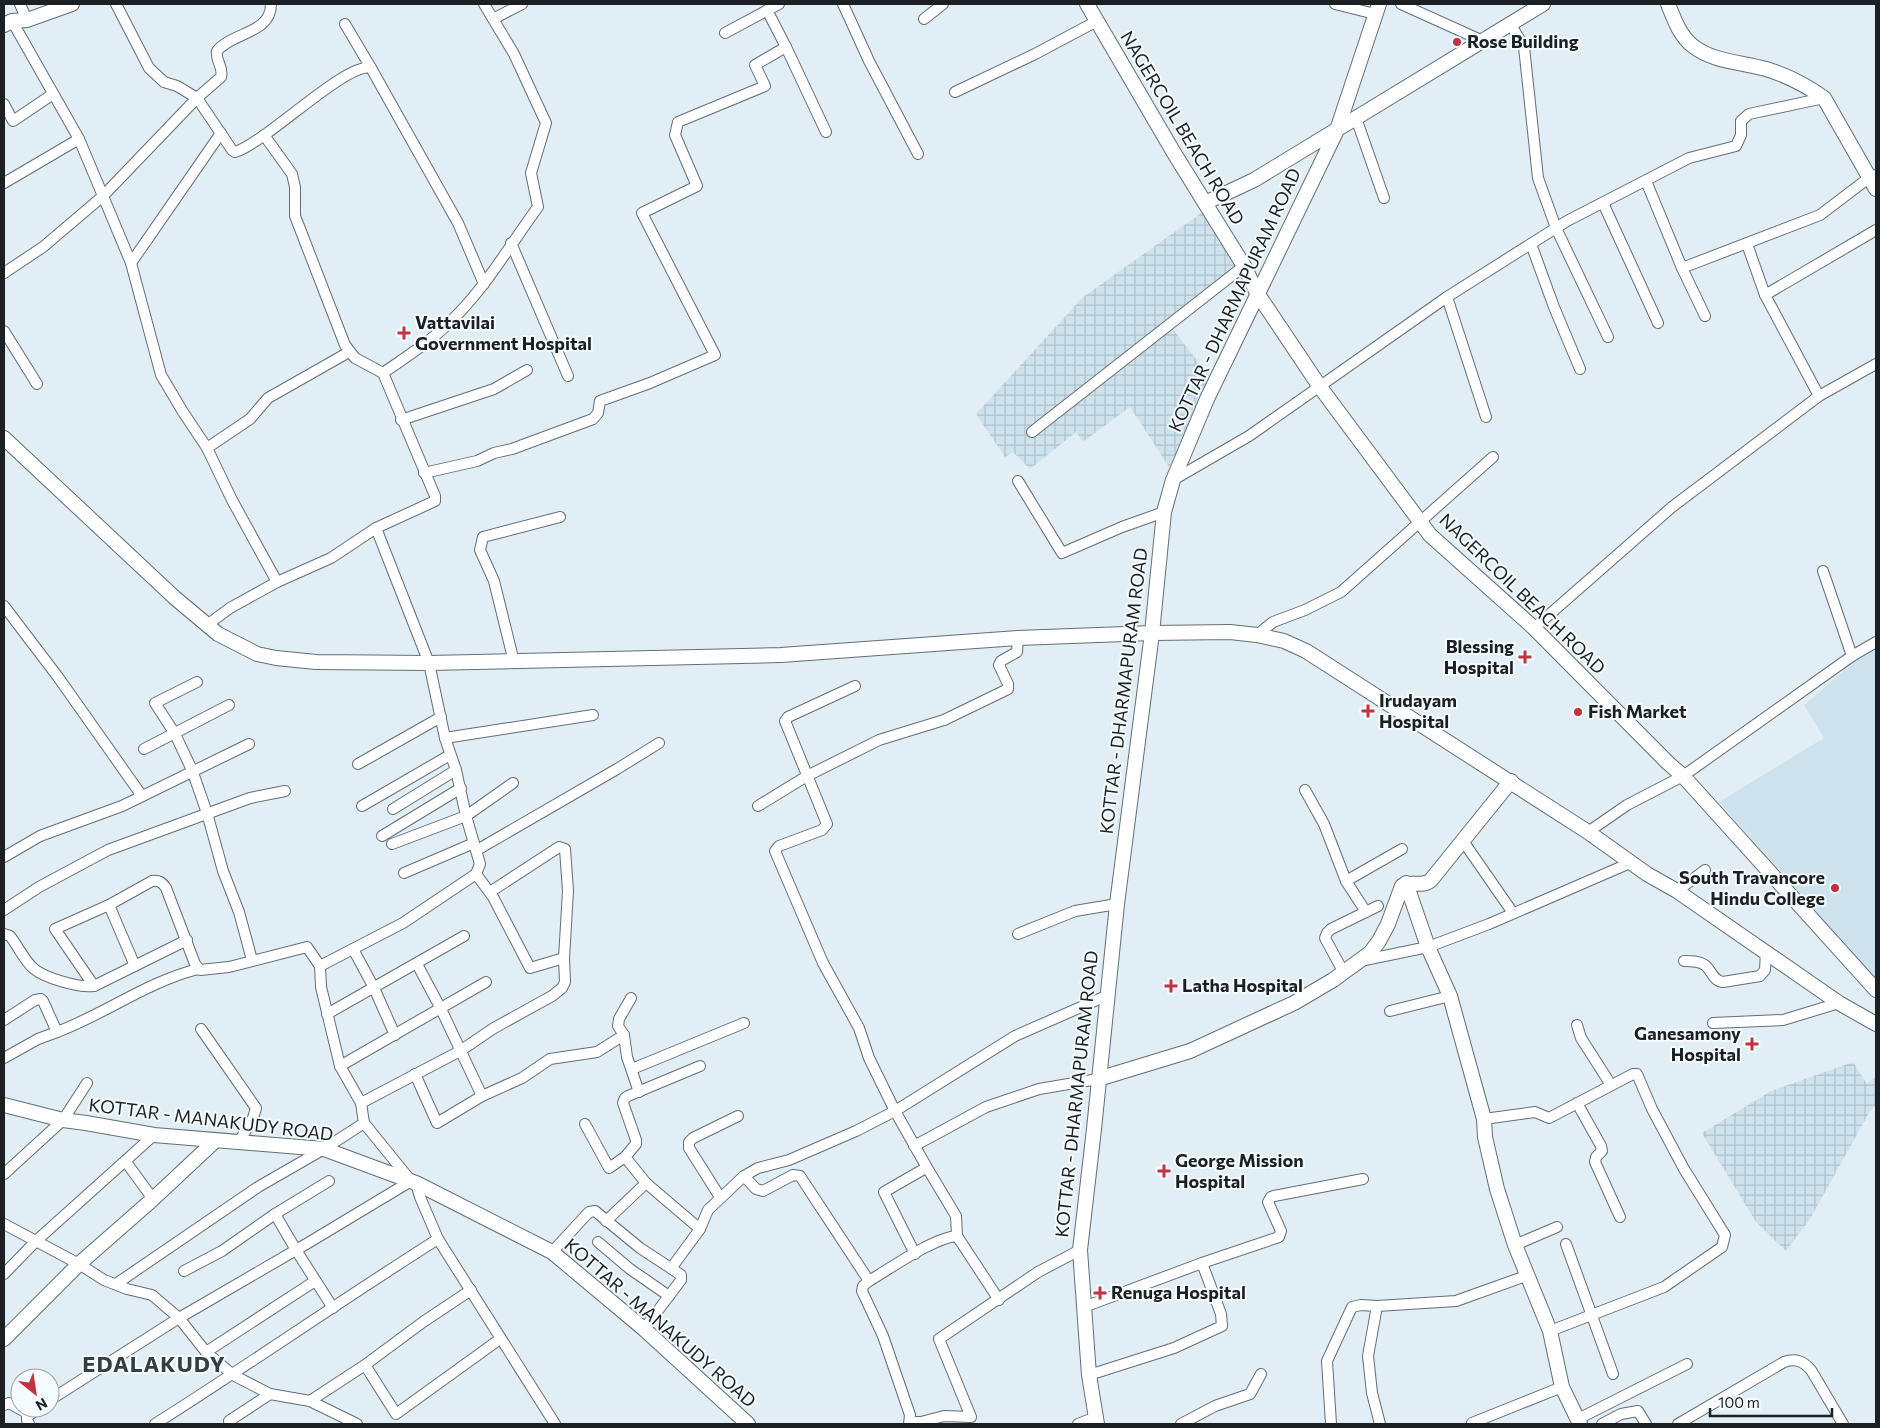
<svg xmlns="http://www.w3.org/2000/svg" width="1880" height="1428" viewBox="0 0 1880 1428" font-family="Commissioner,sans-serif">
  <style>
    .built { fill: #cee2ed }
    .industrial { fill: url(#industrial-grid) }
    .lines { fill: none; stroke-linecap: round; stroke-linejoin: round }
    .street-casing { stroke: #636e73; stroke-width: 12 }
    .secondary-casing { stroke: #636e73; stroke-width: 16 }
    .street { stroke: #fff; stroke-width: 10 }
    .secondary { stroke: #fff; stroke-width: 14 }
    .poi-dot { fill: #c2323f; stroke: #f3fbff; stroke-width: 2 }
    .labels { text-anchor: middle; stroke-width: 4; stroke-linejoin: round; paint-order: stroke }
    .poi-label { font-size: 18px; font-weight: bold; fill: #1c2023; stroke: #f3fbff; text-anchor: start }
    .street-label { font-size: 18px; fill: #1c2023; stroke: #f3fbff }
    .district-label { font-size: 22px; font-weight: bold; letter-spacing: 1px; fill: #343e43; stroke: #f3fbff }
  </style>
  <defs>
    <pattern id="industrial-grid" width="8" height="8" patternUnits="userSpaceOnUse" patternTransform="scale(1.25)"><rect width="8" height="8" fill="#cee2ed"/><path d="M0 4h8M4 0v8" fill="none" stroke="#b0c2cb"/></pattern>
  </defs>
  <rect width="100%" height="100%" fill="#e2eef5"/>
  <!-- built -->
  <polygon class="built" points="1876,650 1876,979 1719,802 1824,738 1804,705 1854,662"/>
  <!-- industrial -->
  <g class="industrial">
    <polygon points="1204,211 1244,271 1172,328 1212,380 1169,467 1130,407 1083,442 1076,432 1030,469 1013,452 1005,457 976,414 1083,297"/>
    <polygon points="1853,1062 1867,1084 1876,1076 1876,1105 1870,1111 1810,1219 1786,1251 1756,1222 1702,1133 1771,1091"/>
  </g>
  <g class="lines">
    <defs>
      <g id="street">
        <polyline points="20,4 27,20"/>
        <path d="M116,4L149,68L164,82L177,86L197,98L232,150L235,152C264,144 347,61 371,68L458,223L484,284"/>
        <polyline points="843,4 869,61 918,154"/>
        <polyline points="1335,4 1375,14"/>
        <polyline points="1401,4 1483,41"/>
        <polyline points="767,10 786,47 826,132"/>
        <polyline points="493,19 522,4"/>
        <polyline points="924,19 943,4"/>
        <path d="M12,21L79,139L103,196L131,263L161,375L183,412L207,448L232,500L277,582L331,558L376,528L435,501V496L383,373C409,355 436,338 458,314C489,282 512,242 538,207L531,173L546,123L514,54L484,4"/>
        <polyline points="345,24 371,68"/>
        <polyline points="1511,25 1524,47 1538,178 1556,228 1608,337"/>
        <polyline points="725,33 779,4"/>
        <polyline points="955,92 1035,54 1097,21"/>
        <polyline points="4,104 13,121 53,94"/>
        <polyline points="1356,118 1384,198"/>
        <polyline points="264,135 292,174 295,187 295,216 345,345 355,358 383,373"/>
        <polyline points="1646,181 1682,268 1705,316"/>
        <polyline points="4,183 79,139"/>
        <polyline points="1603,203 1658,323"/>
        <polyline points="511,243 568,376"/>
        <polyline points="1531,244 1554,307 1580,369"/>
        <polyline points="1747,244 1765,295 1819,396"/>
        <polyline points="131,263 221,133"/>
        <polyline points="1682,268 1820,215 1870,177 1876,175"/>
        <path d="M4,273L43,247L103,196L197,98L221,77C224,67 215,61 217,51C232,32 271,34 271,4"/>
        <polyline points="1765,295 1876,230"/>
        <polyline points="1447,297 1486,417"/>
        <polyline points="4,331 37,384"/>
        <polyline points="401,420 494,389 527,370"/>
        <polyline points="1032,432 1244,266"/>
        <polyline points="207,448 250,419 268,398 349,352"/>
        <polyline points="424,473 477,461 494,453 512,449 593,419 598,413 600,401 650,383 715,355 642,213 697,186 675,135 678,122 765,86 755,65 786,47"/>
        <polyline points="1173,480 1249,436 1447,297 1567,221 1689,158 1736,146 1741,135 1741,121 1749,114 1824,98"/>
        <polyline points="1018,481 1062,553 1122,527 1164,512"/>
        <polyline points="1823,571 1852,656"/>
        <polyline points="4,606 58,677 142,796"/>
        <polyline points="207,625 230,608 277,582"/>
        <polyline points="1534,628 1672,507 1819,396 1876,364"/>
        <polyline points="1257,635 1273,622 1305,610 1341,592 1493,457"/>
        <polyline points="514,662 494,581 480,550 483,537 560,517"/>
        <polyline points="197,682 155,703 175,734 192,770 207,813 223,871 239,912 252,960"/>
        <polyline points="855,686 788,717 785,721 827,824 822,830 779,846 775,851 823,963 859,1028 869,1058 895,1111 926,1166 924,1169 884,1192 915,1254"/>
        <polyline points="445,738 593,715"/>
        <polyline points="144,749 229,705"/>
        <polyline points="358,764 441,717"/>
        <polyline points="1305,790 1324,824 1346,881 1366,912"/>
        <polyline points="362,806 450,755"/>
        <polyline points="758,806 807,776 879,740 944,720 1006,690 1008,689 1008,684 999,665 1001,661 1017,652 1018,638"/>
        <polyline points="393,809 456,770"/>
        <polyline points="1588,832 1627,805 1683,776 1852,656 1876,642"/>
        <polyline points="382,836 461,788"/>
        <polyline points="1463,841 1513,913"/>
        <polyline points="392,844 466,816 513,783"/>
        <polyline points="477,850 617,769 659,743"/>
        <polyline points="4,857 40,836 122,806 249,744"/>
        <polyline points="404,873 474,843"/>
        <polyline points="476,874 493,897 530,968 564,958"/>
        <polyline points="1346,881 1402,849"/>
        <polyline points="1677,891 1705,870"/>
        <polyline points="109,905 135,966"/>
        <polyline points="4,910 39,887 108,850 250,798 285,791"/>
        <path d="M4,934L10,936C18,946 24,960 33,968C44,978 79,988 94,986L187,940"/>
        <polyline points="1018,934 1075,911 1117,904"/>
        <polyline points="353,949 374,988 395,1035"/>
        <polyline points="1360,961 1428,947 1489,924 1630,863"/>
        <path d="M1684,961C1691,961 1699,961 1705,965C1712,971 1713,981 1723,982L1760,976L1765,970L1766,951"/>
        <polyline points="417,964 441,1009 482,1096"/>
        <polyline points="1344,973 1325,938 1327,933 1331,929 1378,906"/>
        <path d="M94,986L55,929L109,905L152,881C159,880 162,882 166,888L195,964L200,970L229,967L307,947L320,966"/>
        <polyline points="631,998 619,1019 618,1026 624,1035 627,1057 639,1092"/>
        <polyline points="1390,1011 1450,996"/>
        <polyline points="327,1014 464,936"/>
        <path d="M4,1020L35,1000L41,999L43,1001L57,1032C105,1014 147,982 198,969"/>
        <polyline points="1713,1023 1783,1020 1839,1003"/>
        <polyline points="1577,1025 1581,1038 1611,1085"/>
        <polyline points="201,1029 256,1108 253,1118 239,1142"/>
        <polyline points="4,1058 38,1039 57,1032"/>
        <polyline points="340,1066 486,982"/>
        <polyline points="632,1069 744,1023"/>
        <polyline points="415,1074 437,1123 482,1096 522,1078 550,1059 597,1052 624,1035"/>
        <polyline points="361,1103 460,1051 494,1028 552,996 562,988 565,982 564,958 568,891 565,849 559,847 490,892"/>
        <polyline points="1577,1103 1601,1146 1602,1151 1596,1157 1595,1162 1620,1217"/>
        <polyline points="1484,1119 1535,1112 1549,1118 1633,1074 1637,1074 1652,1109 1684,1169 1725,1235 1722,1247 1664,1287 1550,1331"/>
        <polyline points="585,1124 609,1168 625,1157"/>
        <polyline points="914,1146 986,1107 1039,1089 1098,1079"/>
        <polyline points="126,1162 153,1199"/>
        <polyline points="926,1166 956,1216 957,1236"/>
        <polyline points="4,1174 63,1120 87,1083"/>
        <polyline points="744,1176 756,1189 763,1191 793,1175 800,1176 869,1281"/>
        <polyline points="416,1183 420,1197 438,1239 555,1424"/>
        <polyline points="720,1197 689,1148 689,1142 693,1138 738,1116"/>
        <polyline points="275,1214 296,1250 333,1308"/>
        <polyline points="606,1221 646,1183"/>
        <polyline points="4,1224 79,1264 104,1280 127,1289 152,1295 179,1318 206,1352 233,1375 270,1394 310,1401 357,1424"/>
        <polyline points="700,1229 646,1183 625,1157 636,1144 636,1140 623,1103 625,1098 628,1096 700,1066"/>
        <polyline points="598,1242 630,1269 669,1296"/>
        <polyline points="1566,1244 1613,1374"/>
        <polyline points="1515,1245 1557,1227"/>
        <polyline points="552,1252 589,1212 595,1211 640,1248 672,1269"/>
        <polyline points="184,1271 222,1251 275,1214 329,1181"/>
        <polyline points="4,1274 36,1241 154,1135"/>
        <polyline points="116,1284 258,1187 324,1149 364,1123 361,1103 340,1066 321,987 320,966 403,923 476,874 480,864 466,816 456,770 445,738 429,663 376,528"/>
        <polyline points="1377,1306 1368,1356 1372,1393 1380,1424"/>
        <polyline points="1084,1307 1202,1263 1279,1237 1281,1231 1268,1202 1271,1197 1274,1196 1363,1179"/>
        <polyline points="644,1329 681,1280 681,1275 672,1269 675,1263 700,1229 708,1210 744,1176 758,1168 789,1160 856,1131 895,1111 1015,1036 1106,996"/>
        <polyline points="206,1352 315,1281"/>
        <polyline points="365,1365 396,1414 500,1339"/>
        <polyline points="1089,1375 1174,1348 1222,1326 1221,1314 1202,1263"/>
        <polyline points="50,1400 179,1318 308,1243 411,1181 364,1123"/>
        <polyline points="310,1401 365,1365 423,1322 471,1290"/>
        <polyline points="4,1405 9,1403 29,1414"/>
        <polyline points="1578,1419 1687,1364"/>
        <polyline points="910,1422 921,1422 944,1416 971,1417 939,1339 1038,1272 1080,1250"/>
        <polyline points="1472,1423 1562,1387"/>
        <polyline points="29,1424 27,1420 27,1417 38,1408"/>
        <path d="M155,1424C250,1364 343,1299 438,1239"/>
        <polyline points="231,1424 229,1421 270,1394"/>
        <path d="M909,1424L910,1415L883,1336L862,1291L863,1286L869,1281C891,1268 933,1238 957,1236L999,1300"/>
        <polyline points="1078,1424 1096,1417"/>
        <polyline points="1181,1424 1215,1406 1250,1394 1261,1374"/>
        <polyline points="1331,1424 1327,1361 1352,1307 1361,1305 1377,1306 1456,1301 1526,1276"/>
        <polyline points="1602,1424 1621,1414 1638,1411 1646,1424"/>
        <path d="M1678,1424L1784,1362C1796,1358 1803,1361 1811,1370L1843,1424"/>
      </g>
      <g id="secondary">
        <polyline points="1087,4 1174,153 1244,266 1257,293 1320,387 1430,535 1534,628 1668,763 1683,776 1876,990"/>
        <path d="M1668,4C1674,19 1680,36 1693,46C1713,62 1742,62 1766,69C1786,75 1807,86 1824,98L1876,189"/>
        <polyline points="4,25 12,21 27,20 72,4"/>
        <polyline points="1205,203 1254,180 1543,4"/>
        <polyline points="4,438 175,598 218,634 257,654 276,658 316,662 429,663 781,655 1018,638 1152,633 1230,632 1257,635 1284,641 1306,651 1588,832 1647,874 1677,891 1839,1003 1876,1024"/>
        <polyline points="1406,883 1428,947 1450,996 1484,1119 1485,1137 1497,1189 1515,1245 1550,1331 1562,1387 1580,1424"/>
        <path d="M1098,1079L1190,1051L1294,1003L1333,980L1370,953L1379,941L1388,924L1402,886C1411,880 1422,888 1431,880L1511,781"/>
        <polyline points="4,1105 63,1120 86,1123 154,1135 324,1149 416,1183 552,1252 644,1329 748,1424"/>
        <polyline points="4,1339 79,1264 153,1199 215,1141"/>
        <polyline points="1097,1424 1089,1375 1080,1250 1094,1129 1117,904 1152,633 1164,512 1173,480 1207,399 1337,130 1379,4"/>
      </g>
    </defs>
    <!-- street casing -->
    <use href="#street" class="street-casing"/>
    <!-- secondary casing -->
    <use href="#secondary" class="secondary-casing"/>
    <!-- street -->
    <use href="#street" class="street"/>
    <!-- secondary -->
    <use href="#secondary" class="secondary"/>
  </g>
  <!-- markers -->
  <g class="poi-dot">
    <circle cx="1457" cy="42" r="5"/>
    <path d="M401.5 325.5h5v5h5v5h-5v5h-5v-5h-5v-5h5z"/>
    <path d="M1522.5 649.5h5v5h5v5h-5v5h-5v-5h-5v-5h5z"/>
    <path d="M1365.5 703.5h5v5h5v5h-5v5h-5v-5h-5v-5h5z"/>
    <circle cx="1578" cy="712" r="5"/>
    <circle cx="1835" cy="888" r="5"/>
    <path d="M1168.5 978.5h5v5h5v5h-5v5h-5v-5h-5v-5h5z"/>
    <path d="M1749.5 1036.5h5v5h5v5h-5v5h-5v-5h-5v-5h5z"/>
    <path d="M1161.5 1163.5h5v5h5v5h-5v5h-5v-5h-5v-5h5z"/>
    <path d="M1097.5 1285.5h5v5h5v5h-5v5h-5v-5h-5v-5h5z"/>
  </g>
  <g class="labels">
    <!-- poi labels -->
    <g class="poi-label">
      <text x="1467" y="48">Rose Building</text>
      <text x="415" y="329">Vattavilai<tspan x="415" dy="21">Government Hospital</tspan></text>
      <text x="1514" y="653" text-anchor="end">Blessing<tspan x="1514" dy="21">Hospital</tspan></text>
      <text x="1379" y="707">Irudayam<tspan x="1379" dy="21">Hospital</tspan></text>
      <text x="1588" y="718">Fish Market</text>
      <text x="1825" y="884" text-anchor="end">South Travancore<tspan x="1825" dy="21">Hindu College</tspan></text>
      <text x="1182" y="992">Latha Hospital</text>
      <text x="1741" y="1040" text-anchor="end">Ganesamony<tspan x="1741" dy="21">Hospital</tspan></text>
      <text x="1175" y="1167">George Mission<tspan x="1175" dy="21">Hospital</tspan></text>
      <text x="1111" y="1299">Renuga Hospital</text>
    </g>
    <!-- street labels -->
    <g class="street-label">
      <text transform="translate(1182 128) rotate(59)" y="6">NAGERCOIL BEACH ROAD</text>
      <text transform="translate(1235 300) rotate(-65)" y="6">KOTTAR - DHARMAPURAM ROAD</text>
      <text transform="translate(1522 594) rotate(44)" y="6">NAGERCOIL BEACH ROAD</text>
      <text transform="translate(1124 691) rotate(-83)" y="6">KOTTAR - DHARMAPURAM ROAD</text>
      <text transform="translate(1077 1094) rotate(-84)" y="6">KOTTAR - DHARMAPURAM ROAD</text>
      <text transform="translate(211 1120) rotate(7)" y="6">KOTTAR - MANAKUDY ROAD</text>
      <text transform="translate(660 1323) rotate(41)" y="6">KOTTAR - MANAKUDY ROAD</text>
    </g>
    <!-- district labels -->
    <g class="district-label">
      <text x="154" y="1372">EDALAKUDY</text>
    </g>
  </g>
  <!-- border -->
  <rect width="1880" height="1428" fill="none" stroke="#1c2023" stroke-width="10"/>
  <!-- north arrow -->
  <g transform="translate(35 1393) rotate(150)"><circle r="24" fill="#f3fbff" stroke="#9da3a7"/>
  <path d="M0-4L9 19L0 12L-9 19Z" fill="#c2323f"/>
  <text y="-8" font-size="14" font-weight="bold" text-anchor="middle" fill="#1c2023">N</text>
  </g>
  <!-- scale -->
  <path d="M1710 1408v8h122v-8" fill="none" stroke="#1c2023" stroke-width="2.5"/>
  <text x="1718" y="1408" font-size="15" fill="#1c2023" stroke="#f3fbff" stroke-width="4" paint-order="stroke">100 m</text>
</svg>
